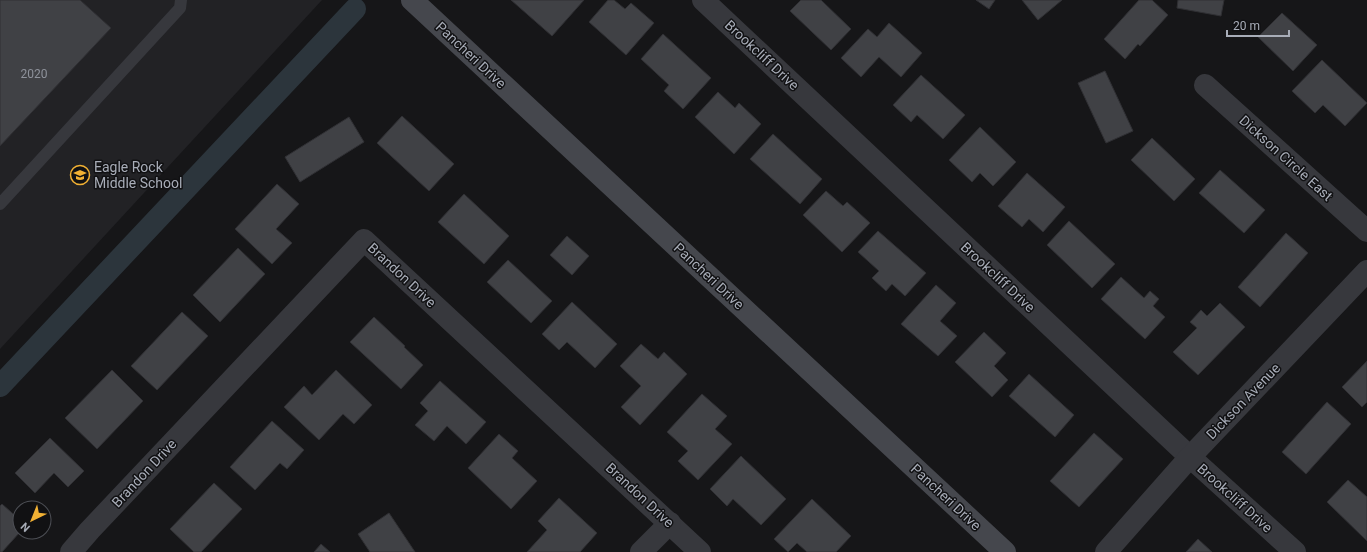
<svg xmlns="http://www.w3.org/2000/svg" width="1367" height="552" viewBox="0 0 1367 552" font-family="Roboto,sans-serif">
  <style>
    .built { fill: #222225 }
    .lines { fill: none; stroke-linecap: round; stroke-linejoin: round }
    .canal { stroke: #2c353c; stroke-width: 22 }
    .building { fill: #404145; stroke: #303034 }
    .lane { stroke: #37383d; stroke-width: 12 }
    .street { stroke: #37383d; stroke-width: 22 }
    .secondary { stroke: #45474d; stroke-width: 22 }
    .labels { text-anchor: middle; stroke-width: 3; stroke-linejoin: round; paint-order: stroke }
    .number-label { font-size: 12px; fill: #8e929b }
    .street-label { font-size: 14px; fill: #a8adb8; stroke: #111113 }
    .poi-label { font-size: 14px; fill: #a8adb8; stroke: #111113; text-anchor: start }
  </style>
  <rect width="100%" height="100%" fill="#161618"/>
  <!-- built -->
  <polygon class="built" points="0,0 322,0 0,349"/>
  <g class="lines">
    <!-- canal -->
    <polyline class="canal" points="0,386 355,9"/>
  </g>
  <!-- building -->
  <g class="building">
    <polygon points="0,0 80,0 111,28 0,146"/>
    <polygon points="511,0 584,0 552,36"/>
    <polygon points="608,0 614,0 625,9 631,3 654,23 626,55 589,22"/>
    <polygon points="801,0 821,0 851,29 831,50 790,11"/>
    <polygon points="976,0 995,0 989,9"/>
    <polygon points="1022,0 1062,0 1038,20"/>
    <polygon points="1139,0 1152,0 1168,15 1140,46 1138,44 1125,59 1104,39"/>
    <polygon points="1178,0 1224,0 1221,16 1177,8"/>
    <polygon points="1282,13 1317,45 1293,71 1258,37"/>
    <polygon points="889,23 922,53 901,77 879,57 861,77 841,58 868,29 877,37"/>
    <polygon points="663,34 711,78 683,109 664,91 669,85 641,59"/>
    <polygon points="1322,60 1367,103 1345,126 1323,105 1315,113 1292,91"/>
    <polygon points="1105,71 1133,131 1106,143 1078,83"/>
    <polygon points="921,75 965,115 943,139 917,115 911,122 893,105"/>
    <polygon points="718,92 735,108 739,103 761,124 734,154 695,117"/>
    <polygon points="402,116 454,164 429,191 377,143"/>
    <polygon points="349,117 364,142 300,182 285,157"/>
    <polygon points="980,127 1016,162 993,186 980,173 972,182 949,160"/>
    <polygon points="773,134 822,179 800,204 750,159"/>
    <polygon points="1152,138 1195,179 1174,201 1131,160"/>
    <polygon points="1220,170 1265,210 1244,233 1199,193"/>
    <polygon points="1027,173 1065,207 1043,232 1029,219 1022,227 998,206"/>
    <polygon points="277,184 299,204 276,229 292,243 272,264 235,229"/>
    <polygon points="826,191 843,206 847,202 870,223 842,252 803,215"/>
    <polygon points="464,194 509,236 484,264 438,222"/>
    <polygon points="1069,221 1115,264 1092,288 1047,245"/>
    <polygon points="878,231 926,273 905,296 892,284 886,291 872,278 879,271 858,252"/>
    <polygon points="1286,233 1308,253 1260,307 1238,287"/>
    <polygon points="567,236 589,256 572,275 550,255"/>
    <polygon points="238,248 265,274 220,322 193,295"/>
    <polygon points="508,260 552,301 531,323 487,282"/>
    <polygon points="1121,277 1144,298 1150,291 1159,299 1153,306 1165,317 1145,339 1101,299"/>
    <polygon points="936,285 956,303 940,321 957,336 938,356 901,324"/>
    <polygon points="572,302 617,344 595,368 567,342 559,350 542,334"/>
    <polygon points="1220,303 1245,327 1198,375 1173,352 1197,328 1190,322 1201,310 1207,316"/>
    <polygon points="182,312 208,336 157,390 131,366"/>
    <polygon points="374,317 405,346 404,347 423,365 401,389 350,342"/>
    <polygon points="984,332 1006,353 994,366 1008,380 992,397 955,362"/>
    <polygon points="641,344 658,359 664,352 687,374 640,425 621,407 641,386 620,366"/>
    <polygon points="1367,361 1367,402 1362,407 1342,387"/>
    <polygon points="112,370 143,401 97,449 65,418"/>
    <polygon points="336,370 372,405 354,424 343,414 319,440 284,407 304,386 312,395"/>
    <polygon points="1029,374 1074,415 1055,437 1009,396"/>
    <polygon points="440,381 486,422 466,444 447,426 434,441 415,425 428,411 420,403"/>
    <polygon points="702,394 727,416 715,429 732,444 698,480 678,461 688,451 667,432"/>
    <polygon points="1327,402 1351,424 1306,474 1282,452"/>
    <polygon points="272,421 304,450 287,469 280,463 255,490 230,467"/>
    <polygon points="1094,433 1123,459 1079,507 1050,481"/>
    <polygon points="499,434 518,451 512,458 537,481 511,509 468,468"/>
    <polygon points="50,438 84,471 68,487 54,473 35,493 15,473"/>
    <polygon points="741,456 786,499 761,525 733,499 727,506 710,489"/>
    <polygon points="1348,480 1367,497 1367,541 1327,502"/>
    <polygon points="214,483 242,509 201,552 194,552 170,529"/>
    <polygon points="559,498 597,533 580,552 527,552 547,530 538,521"/>
    <polygon points="812,499 851,536 836,552 807,552 797,543 788,552 774,539"/>
    <polygon points="2,504 20,520 20,532 2,552 0,552 0,506"/>
    <polygon points="389,513 415,552 370,552 358,534"/>
    <polygon points="1198,539 1212,552 1186,552"/>
    <polygon points="321,544 330,552 314,552"/>
  </g>
  <g class="lines">
    <!-- lane -->
    <polyline class="lane" points="0,204 180,8 181,0"/>
    <!-- street -->
    <g class="street">
      <polyline points="703,0 1190,457 1295,552"/>
      <polyline points="1205,85 1367,231"/>
      <polyline points="71,552 90,530 364,240 700,552"/>
      <polyline points="641,552 670,523"/>
      <polyline points="1106,552 1190,457 1367,271"/>
    </g>
    <!-- secondary -->
    <polyline class="secondary" points="412,0 1005,552"/>
  </g>
  <!-- icons -->
  <defs>
    <symbol id="school-ring" viewBox="-11 -11 22 22"><circle r="9.5" fill="#111113" stroke="#f2b134" stroke-width="1.5"/><path d="M0-5L7-2L0 1L-7-2ZM-4 1L0 2.5L4 1V4Q0 6-4 4Z" fill="#f2b134"/></symbol>
  </defs>
  <g fill-rule="evenodd">
    <use href="#school-ring" x="69" y="164" width="22" height="22"/>
  </g>
  <g class="labels">
    <!-- number labels -->
    <g class="number-label">
      <text x="34" y="78">2020</text>
    </g>
    <!-- street labels -->
    <g class="street-label">
      <text transform="translate(471 55) rotate(43)" y="5">Pancheri Drive</text>
      <text transform="translate(762 55) rotate(43)" y="5">Brookcliff Drive</text>
      <text transform="translate(1286 158) rotate(42)" y="5">Dickson Circle East</text>
      <text transform="translate(402 275) rotate(43)" y="5">Brandon Drive</text>
      <text transform="translate(709 276) rotate(43)" y="5">Pancheri Drive</text>
      <text transform="translate(998 277) rotate(43)" y="5">Brookcliff Drive</text>
      <text transform="translate(1243 401) rotate(-46)" y="5">Dickson Avenue</text>
      <text transform="translate(144 473) rotate(-47)" y="5">Brandon Drive</text>
      <text transform="translate(640 495) rotate(43)" y="5">Brandon Drive</text>
      <text transform="translate(946 497) rotate(43)" y="5">Pancheri Drive</text>
      <text transform="translate(1235 498) rotate(42)" y="5">Brookcliff Drive</text>
    </g>
    <!-- poi labels -->
    <g class="poi-label">
      <text x="94" y="172">Eagle Rock<tspan x="94" dy="16">Middle School</tspan></text>
    </g>
  </g>
  <!-- north arrow -->
  <g transform="translate(32 520) rotate(223)"><circle r="19" fill="#111113" stroke="#4d4f55"/>
  <path d="M0-3L7 15L0 10L-7 15Z" fill="#f2b134"/>
  <text y="-6" font-size="11" font-weight="bold" text-anchor="middle" fill="#a8adb8">N</text>
  </g>
  <!-- scale -->
  <path d="M1227 30v6h62v-6" fill="none" stroke="#a8adb8" stroke-width="2"/>
  <text x="1233" y="30" font-size="12" fill="#a8adb8" stroke="#111113" stroke-width="3" paint-order="stroke">20 m</text>
</svg>
